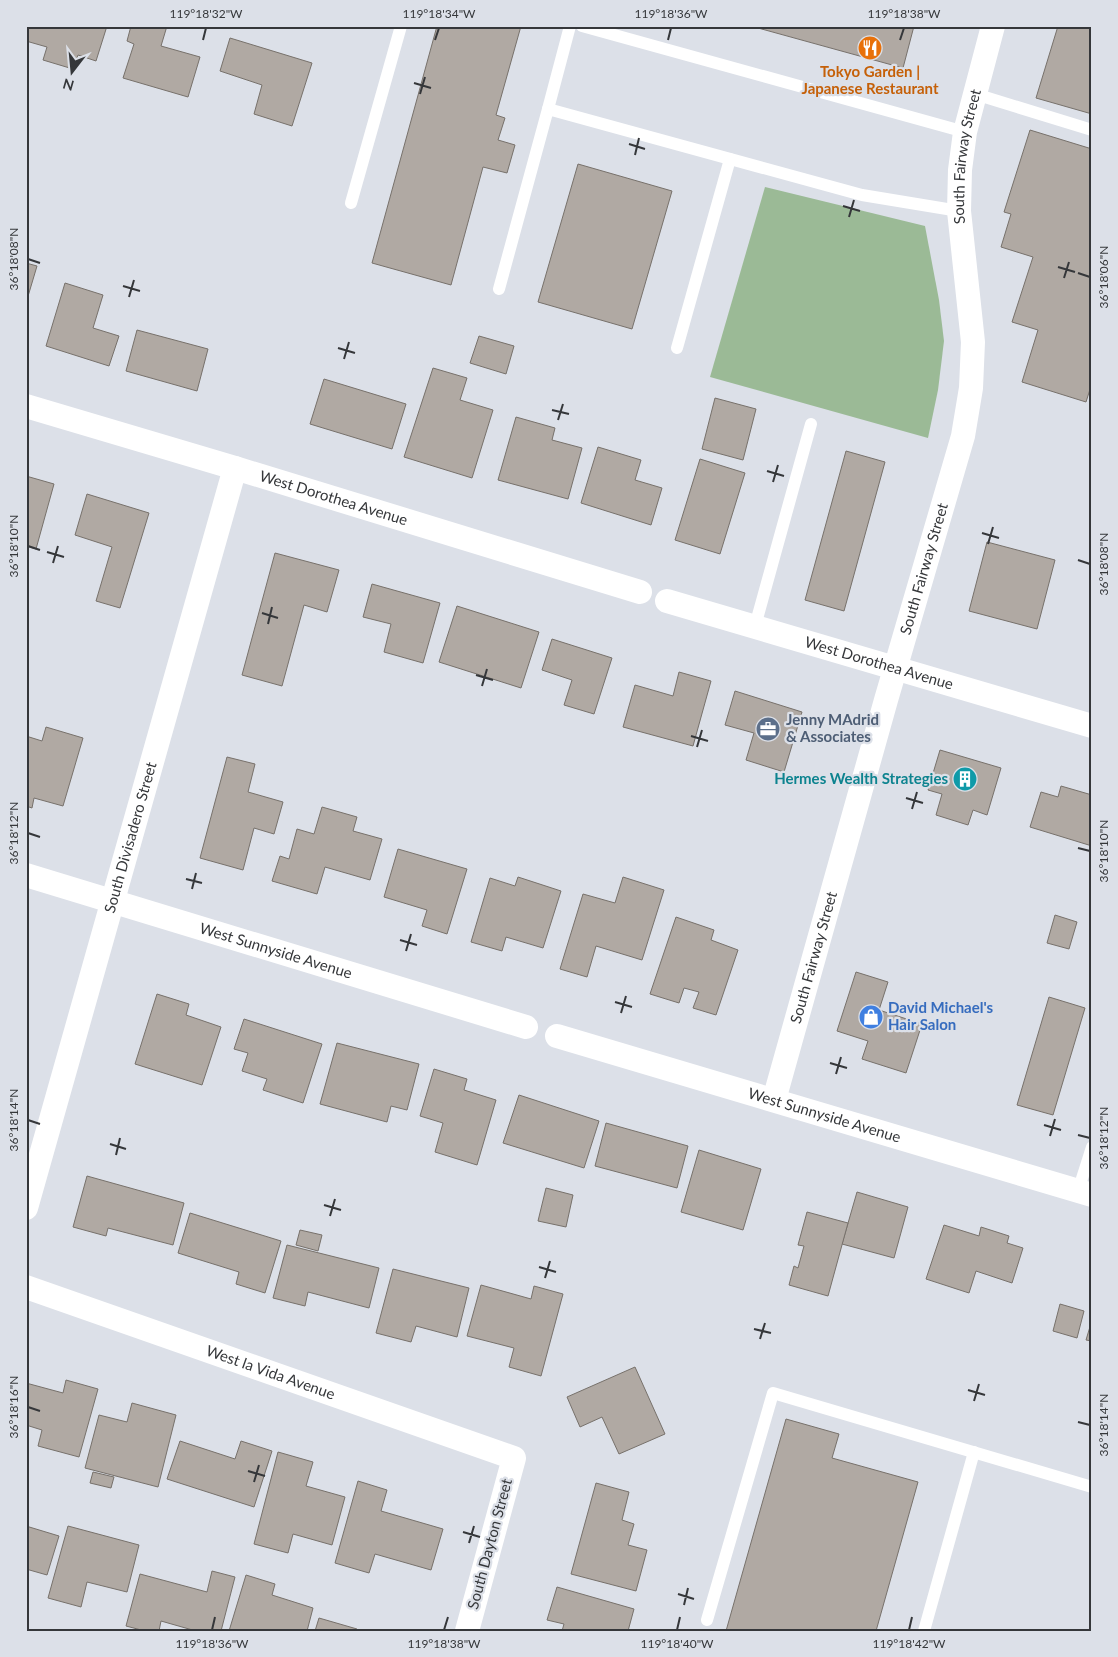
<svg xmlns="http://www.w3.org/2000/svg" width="1118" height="1657" viewBox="0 0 1118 1657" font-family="Lato,sans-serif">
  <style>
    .green { fill: #9bba96 }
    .building { fill: #b0a9a3; stroke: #77716b }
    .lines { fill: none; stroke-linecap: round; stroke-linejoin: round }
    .lane { stroke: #fff; stroke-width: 12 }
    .street { stroke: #fff; stroke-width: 24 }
    .ticks { fill: none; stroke: #35373a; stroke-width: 2 }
    .labels { text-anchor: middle; stroke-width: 4.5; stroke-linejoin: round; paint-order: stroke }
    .food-label { font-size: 15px; font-weight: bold; fill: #c56008; stroke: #dce0e8 }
    .street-label { font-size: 15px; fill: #35373a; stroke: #dce0e8 }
    .service-label { font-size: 15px; font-weight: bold; fill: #4e5e75; stroke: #dce0e8; text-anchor: start }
    .culture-label { font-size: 15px; font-weight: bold; fill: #0d838f; stroke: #dce0e8; text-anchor: end }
    .shop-label { font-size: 15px; font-weight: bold; fill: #366cbe; stroke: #dce0e8; text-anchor: start }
    .neatline { fill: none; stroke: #35373a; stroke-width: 2 }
    .ticks-label { font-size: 12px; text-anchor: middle; fill: #35373a }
  </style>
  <rect width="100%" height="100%" fill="#dce0e8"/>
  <!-- green -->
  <polygon class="green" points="765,187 925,226 939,300 944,341 938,390 928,438 710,377"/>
  <!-- building -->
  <g class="building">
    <polygon points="26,26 107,26 96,61 78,55 73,69 43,60 47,47 26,41"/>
    <polygon points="131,26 167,26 161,46 200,57 188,97 123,78 134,44 127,41"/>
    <polygon points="437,26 521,26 496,115 505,118 498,140 515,145 507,173 483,167 451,285 372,263"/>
    <polygon points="758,26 914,26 903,68 758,28"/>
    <polygon points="1058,26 1092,26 1092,114 1036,98"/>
    <polygon points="230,38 312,63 292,126 254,114 262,85 220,71"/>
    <polygon points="1030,130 1092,149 1092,383 1086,402 1022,382 1038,330 1012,322 1033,257 1001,247 1011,214 1004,212"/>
    <polygon points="578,164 672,191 632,329 538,302"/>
    <polygon points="26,263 37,266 26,303"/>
    <polygon points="65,283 103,295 93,328 119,336 109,366 46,346"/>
    <polygon points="137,330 208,349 197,391 126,371"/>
    <polygon points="479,336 514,346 506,374 470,363"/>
    <polygon points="433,368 467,378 460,400 493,410 472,478 404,457"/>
    <polygon points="324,379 406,404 392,449 310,424"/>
    <polygon points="715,398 756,409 743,460 702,449"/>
    <polygon points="516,417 555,428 552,440 582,448 568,499 498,480"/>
    <polygon points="598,447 641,460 635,480 662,488 651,525 581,503"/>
    <polygon points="846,451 885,462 844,611 805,600"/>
    <polygon points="700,459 745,473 720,554 675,540"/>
    <polygon points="26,476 54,484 36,549 26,546"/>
    <polygon points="87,494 149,513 120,608 96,601 112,547 75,535"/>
    <polygon points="987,542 1055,560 1037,629 969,611"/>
    <polygon points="275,553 339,570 327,612 304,605 282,686 242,675"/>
    <polygon points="372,584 440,603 423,663 384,652 391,624 363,617"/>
    <polygon points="457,606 539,632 521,688 439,662"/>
    <polygon points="552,639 612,658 594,714 564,705 572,680 542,670"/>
    <polygon points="679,672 711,681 693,746 623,727 635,685 673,696"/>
    <polygon points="735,691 802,712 784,772 746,760 754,733 725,725"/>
    <polygon points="46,727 83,738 63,806 34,798 32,808 26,806 26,736 42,741"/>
    <polygon points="940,750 1001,768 987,815 973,810 968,825 936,815 942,794 928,790"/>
    <polygon points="227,757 255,764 248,792 283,802 274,834 254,828 243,870 200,858"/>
    <polygon points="1061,786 1092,795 1092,846 1030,827 1041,792 1058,797"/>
    <polygon points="322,807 357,817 353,831 382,839 370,880 325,867 317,894 272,881 280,856 289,859 297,829 314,834"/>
    <polygon points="398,849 467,869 447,934 422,926 427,910 384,897"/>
    <polygon points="518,877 561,891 543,948 506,937 502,951 471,942 490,878 515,886"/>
    <polygon points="623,877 664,890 642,960 596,946 587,977 560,969 583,894 615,903"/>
    <polygon points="1055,915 1077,922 1069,949 1047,943"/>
    <polygon points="676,917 714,930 711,940 738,950 716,1015 693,1008 699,992 684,988 679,1003 650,994"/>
    <polygon points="856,972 888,982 879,1010 922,1024 906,1073 862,1059 868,1041 837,1031"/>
    <polygon points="157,994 189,1004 186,1015 221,1027 202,1085 135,1064"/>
    <polygon points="1049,997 1085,1008 1053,1115 1017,1105"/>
    <polygon points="244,1019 322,1044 303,1103 263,1090 267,1079 242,1071 248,1053 234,1049"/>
    <polygon points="337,1043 419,1064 407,1110 391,1106 387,1122 320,1104"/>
    <polygon points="434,1069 467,1079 464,1090 496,1100 477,1165 435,1152 443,1123 420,1116"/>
    <polygon points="519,1095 599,1121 584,1168 503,1143"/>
    <polygon points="606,1123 688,1146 677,1188 595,1166"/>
    <polygon points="699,1150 761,1169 743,1230 681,1212"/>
    <polygon points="87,1176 184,1203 173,1245 108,1228 106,1236 73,1227"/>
    <polygon points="546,1188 573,1195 566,1227 538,1221"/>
    <polygon points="857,1192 908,1207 894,1258 842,1244"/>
    <polygon points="807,1212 848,1223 828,1296 789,1285 794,1266 798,1268 804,1246 798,1245"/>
    <polygon points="190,1213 281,1241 265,1293 236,1284 239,1272 178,1253"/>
    <polygon points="944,1225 979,1236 981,1227 1009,1236 1007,1243 1023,1248 1012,1283 976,1271 969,1293 926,1279"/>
    <polygon points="300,1230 322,1235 318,1251 296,1245"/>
    <polygon points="287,1245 379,1268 369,1308 308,1292 305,1306 273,1298"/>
    <polygon points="393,1269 469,1288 457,1337 416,1326 411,1342 376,1333"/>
    <polygon points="481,1285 531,1299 534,1286 563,1294 541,1376 509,1367 514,1348 467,1336"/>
    <polygon points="1060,1304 1084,1311 1077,1338 1053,1331"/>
    <polygon points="1092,1320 1092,1341 1086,1340"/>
    <polygon points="635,1367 665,1434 619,1454 602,1417 580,1427 567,1397"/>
    <polygon points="66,1380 98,1389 79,1457 38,1446 42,1430 26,1425 26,1383 63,1393"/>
    <polygon points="132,1403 176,1415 158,1487 85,1468 99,1415 127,1422"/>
    <polygon points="786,1419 839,1434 832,1458 918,1482 876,1631 726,1631"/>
    <polygon points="180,1441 235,1459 241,1441 272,1451 254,1507 167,1479"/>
    <polygon points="278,1452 313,1462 306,1486 345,1497 332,1545 293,1534 288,1553 254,1544"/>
    <polygon points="93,1472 114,1477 111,1488 90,1483"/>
    <polygon points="358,1481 387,1490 381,1511 443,1529 431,1570 375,1554 369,1573 335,1563"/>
    <polygon points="596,1483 629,1492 622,1520 634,1524 628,1545 647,1550 636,1591 571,1574"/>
    <polygon points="26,1526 59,1536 47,1575 26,1569"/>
    <polygon points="68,1526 139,1545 127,1592 87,1582 81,1607 48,1598"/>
    <polygon points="212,1571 235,1577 221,1631 196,1631 161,1621 159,1631 145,1631 126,1626 140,1574 207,1592"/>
    <polygon points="246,1575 275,1584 272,1595 313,1608 307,1631 229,1631"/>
    <polygon points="557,1587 634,1609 628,1631 562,1631 564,1624 547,1620"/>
    <polygon points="319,1618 357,1629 357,1631 315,1631"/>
  </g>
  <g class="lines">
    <!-- lane -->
    <g class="lane">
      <polyline points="582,26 965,132"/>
      <polyline points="975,94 1092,130"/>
      <polyline points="548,109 570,26"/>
      <polyline points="351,203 401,26"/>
      <polyline points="499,289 548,109 862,195 959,211"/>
      <polyline points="677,348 730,159"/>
      <polyline points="755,626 811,424"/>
      <polyline points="1078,1191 1092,1147"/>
      <polyline points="707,1620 773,1393 1092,1487"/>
      <polyline points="924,1631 974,1452"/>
    </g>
    <!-- street -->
    <g class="street">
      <path id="s1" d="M26,406L235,468L640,592"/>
      <path id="s2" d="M667,601L1092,726"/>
      <path id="s3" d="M26,875L526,1027"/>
      <path id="s4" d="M557,1036L1092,1195"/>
      <path id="s5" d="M774,1100L886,700L963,436L971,388L973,342L959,211L960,170L965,132L993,26"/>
      <path id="s6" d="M26,1208L235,468"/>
      <path id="s7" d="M26,1287L514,1458L467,1631"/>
    </g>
  </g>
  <!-- ticks -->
  <path class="ticks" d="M203,40L206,28M435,40L439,28M668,40L671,28M900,40L904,28M414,83L431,88M420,94L425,77M629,144L645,149M635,155L639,138M843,206L860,211M849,217L854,200M28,259L40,263M1058,267L1075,272M1078,273L1090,277M1064,278L1069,262M123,286L140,291M129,297L134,280M338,348L355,353M344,359L349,342M552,410L569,414M558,420L563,404M767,471L784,476M773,482L778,465M982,533L999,538M988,544L993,527M28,546L40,550M47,552L64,557M1078,560L1090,564M53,563L58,546M262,613L278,618M268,624L272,607M476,675L493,680M482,686L487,669M691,736L708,741M697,747L702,730M906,798L923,803M912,809L917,792M28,833L40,837M1078,848L1090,851M186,879L202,883M192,889L196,873M400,940L417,945M406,951L411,934M615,1002L632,1007M621,1013L626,996M830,1063L847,1068M836,1074L841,1057M28,1120L40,1124M1044,1125L1061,1130M1078,1135L1090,1138M1050,1136L1055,1119M110,1144L126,1149M116,1155L120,1138M324,1205L341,1210M330,1216L335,1199M539,1267L556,1272M545,1278L550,1261M754,1329L771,1333M760,1339L765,1323M968,1390L985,1395M974,1401L979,1384M28,1407L40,1411M1078,1422L1090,1425M248,1471L265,1476M254,1482L259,1465M463,1532L480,1537M469,1543L474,1526M678,1594L694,1599M684,1605L688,1588M212,1630L215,1617M444,1630L448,1617M677,1630L680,1617M909,1630L912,1617"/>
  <!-- icons -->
  <defs>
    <symbol id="restaurant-disc" viewBox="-11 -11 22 22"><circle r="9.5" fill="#e8710a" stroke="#dce0e8"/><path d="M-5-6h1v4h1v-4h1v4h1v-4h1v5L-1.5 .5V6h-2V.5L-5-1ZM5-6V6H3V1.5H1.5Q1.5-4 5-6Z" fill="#fff"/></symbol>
    <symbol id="office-disc" viewBox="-11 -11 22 22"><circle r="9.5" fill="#5c6f8a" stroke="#dce0e8"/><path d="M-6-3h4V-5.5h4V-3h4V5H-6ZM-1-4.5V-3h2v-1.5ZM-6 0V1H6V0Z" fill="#fff"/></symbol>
    <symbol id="building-disc" viewBox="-11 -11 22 22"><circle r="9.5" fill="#0f9aa8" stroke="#dce0e8"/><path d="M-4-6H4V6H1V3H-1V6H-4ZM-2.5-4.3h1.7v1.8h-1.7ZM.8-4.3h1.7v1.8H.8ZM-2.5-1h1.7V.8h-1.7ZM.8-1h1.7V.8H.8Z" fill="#fff"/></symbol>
    <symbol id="shop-disc" viewBox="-11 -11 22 22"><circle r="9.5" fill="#3f7fe0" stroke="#dce0e8"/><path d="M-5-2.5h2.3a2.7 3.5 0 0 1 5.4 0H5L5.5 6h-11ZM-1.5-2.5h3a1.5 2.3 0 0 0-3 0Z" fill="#fff"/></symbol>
  </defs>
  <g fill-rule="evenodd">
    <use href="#restaurant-disc" x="856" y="34" width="28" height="28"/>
    <use href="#office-disc" x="754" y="715" width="28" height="28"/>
    <use href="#building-disc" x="951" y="765" width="28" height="28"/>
    <use href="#shop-disc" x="857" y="1003" width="28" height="28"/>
  </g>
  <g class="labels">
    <!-- food labels -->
    <g class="food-label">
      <text x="870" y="77">Tokyo Garden |<tspan x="870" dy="17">Japanese Restaurant</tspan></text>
    </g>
    <!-- street labels -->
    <g class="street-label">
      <text dy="5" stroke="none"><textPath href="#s5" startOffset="972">South Fairway Street</textPath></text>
      <text dy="5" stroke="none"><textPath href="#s1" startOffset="321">West Dorothea Avenue</textPath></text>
      <text dy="5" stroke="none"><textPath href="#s5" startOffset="552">South Fairway Street</textPath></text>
      <text dy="5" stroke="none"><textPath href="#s2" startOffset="221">West Dorothea Avenue</textPath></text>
      <text dy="5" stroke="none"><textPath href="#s6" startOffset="385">South Divisadero Street</textPath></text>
      <text dy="5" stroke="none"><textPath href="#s3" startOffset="261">West Sunnyside Avenue</textPath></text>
      <text dy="5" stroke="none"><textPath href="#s5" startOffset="148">South Fairway Street</textPath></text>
      <text dy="5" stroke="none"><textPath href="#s4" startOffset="279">West Sunnyside Avenue</textPath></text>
      <text dy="5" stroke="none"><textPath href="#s7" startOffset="259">West la Vida Avenue</textPath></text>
      <text transform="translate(490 1544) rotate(-75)" y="5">South Dayton Street</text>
    </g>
    <!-- service labels -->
    <g class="service-label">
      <text x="786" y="725">Jenny MAdrid<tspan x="786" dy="17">&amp; Associates</tspan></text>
    </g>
    <!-- culture labels -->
    <g class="culture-label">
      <text x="948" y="784">Hermes Wealth Strategies</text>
    </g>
    <!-- shop labels -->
    <g class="shop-label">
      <text x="888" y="1013">David Michael's<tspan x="888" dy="17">Hair Salon</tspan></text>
    </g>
  </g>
  <!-- border -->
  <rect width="1118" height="1657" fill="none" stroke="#dce0e8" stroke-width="55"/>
  <!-- north arrow -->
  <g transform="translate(72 72) rotate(196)" stroke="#dce0e8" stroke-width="4" paint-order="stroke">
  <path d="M0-4L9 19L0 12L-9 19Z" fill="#35373a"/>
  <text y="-8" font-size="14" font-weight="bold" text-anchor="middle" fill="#35373a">N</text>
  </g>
  <rect x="28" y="28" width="1062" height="1602" class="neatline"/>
  <g class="ticks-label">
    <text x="206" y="18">119°18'32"W</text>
    <text x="439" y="18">119°18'34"W</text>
    <text x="671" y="18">119°18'36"W</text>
    <text x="904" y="18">119°18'38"W</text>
    <text transform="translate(14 259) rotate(-90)" y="4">36°18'08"N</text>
    <text transform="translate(1104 277) rotate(-90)" y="4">36°18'06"N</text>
    <text transform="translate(14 546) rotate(-90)" y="4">36°18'10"N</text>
    <text transform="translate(1104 564) rotate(-90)" y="4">36°18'08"N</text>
    <text transform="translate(14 833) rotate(-90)" y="4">36°18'12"N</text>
    <text transform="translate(1104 851) rotate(-90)" y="4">36°18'10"N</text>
    <text transform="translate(14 1120) rotate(-90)" y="4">36°18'14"N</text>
    <text transform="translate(1104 1138) rotate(-90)" y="4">36°18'12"N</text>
    <text transform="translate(14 1407) rotate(-90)" y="4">36°18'16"N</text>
    <text transform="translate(1104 1425) rotate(-90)" y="4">36°18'14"N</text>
    <text x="212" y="1648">119°18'36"W</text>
    <text x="444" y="1648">119°18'38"W</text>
    <text x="677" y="1648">119°18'40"W</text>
    <text x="909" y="1648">119°18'42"W</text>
  </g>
</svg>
